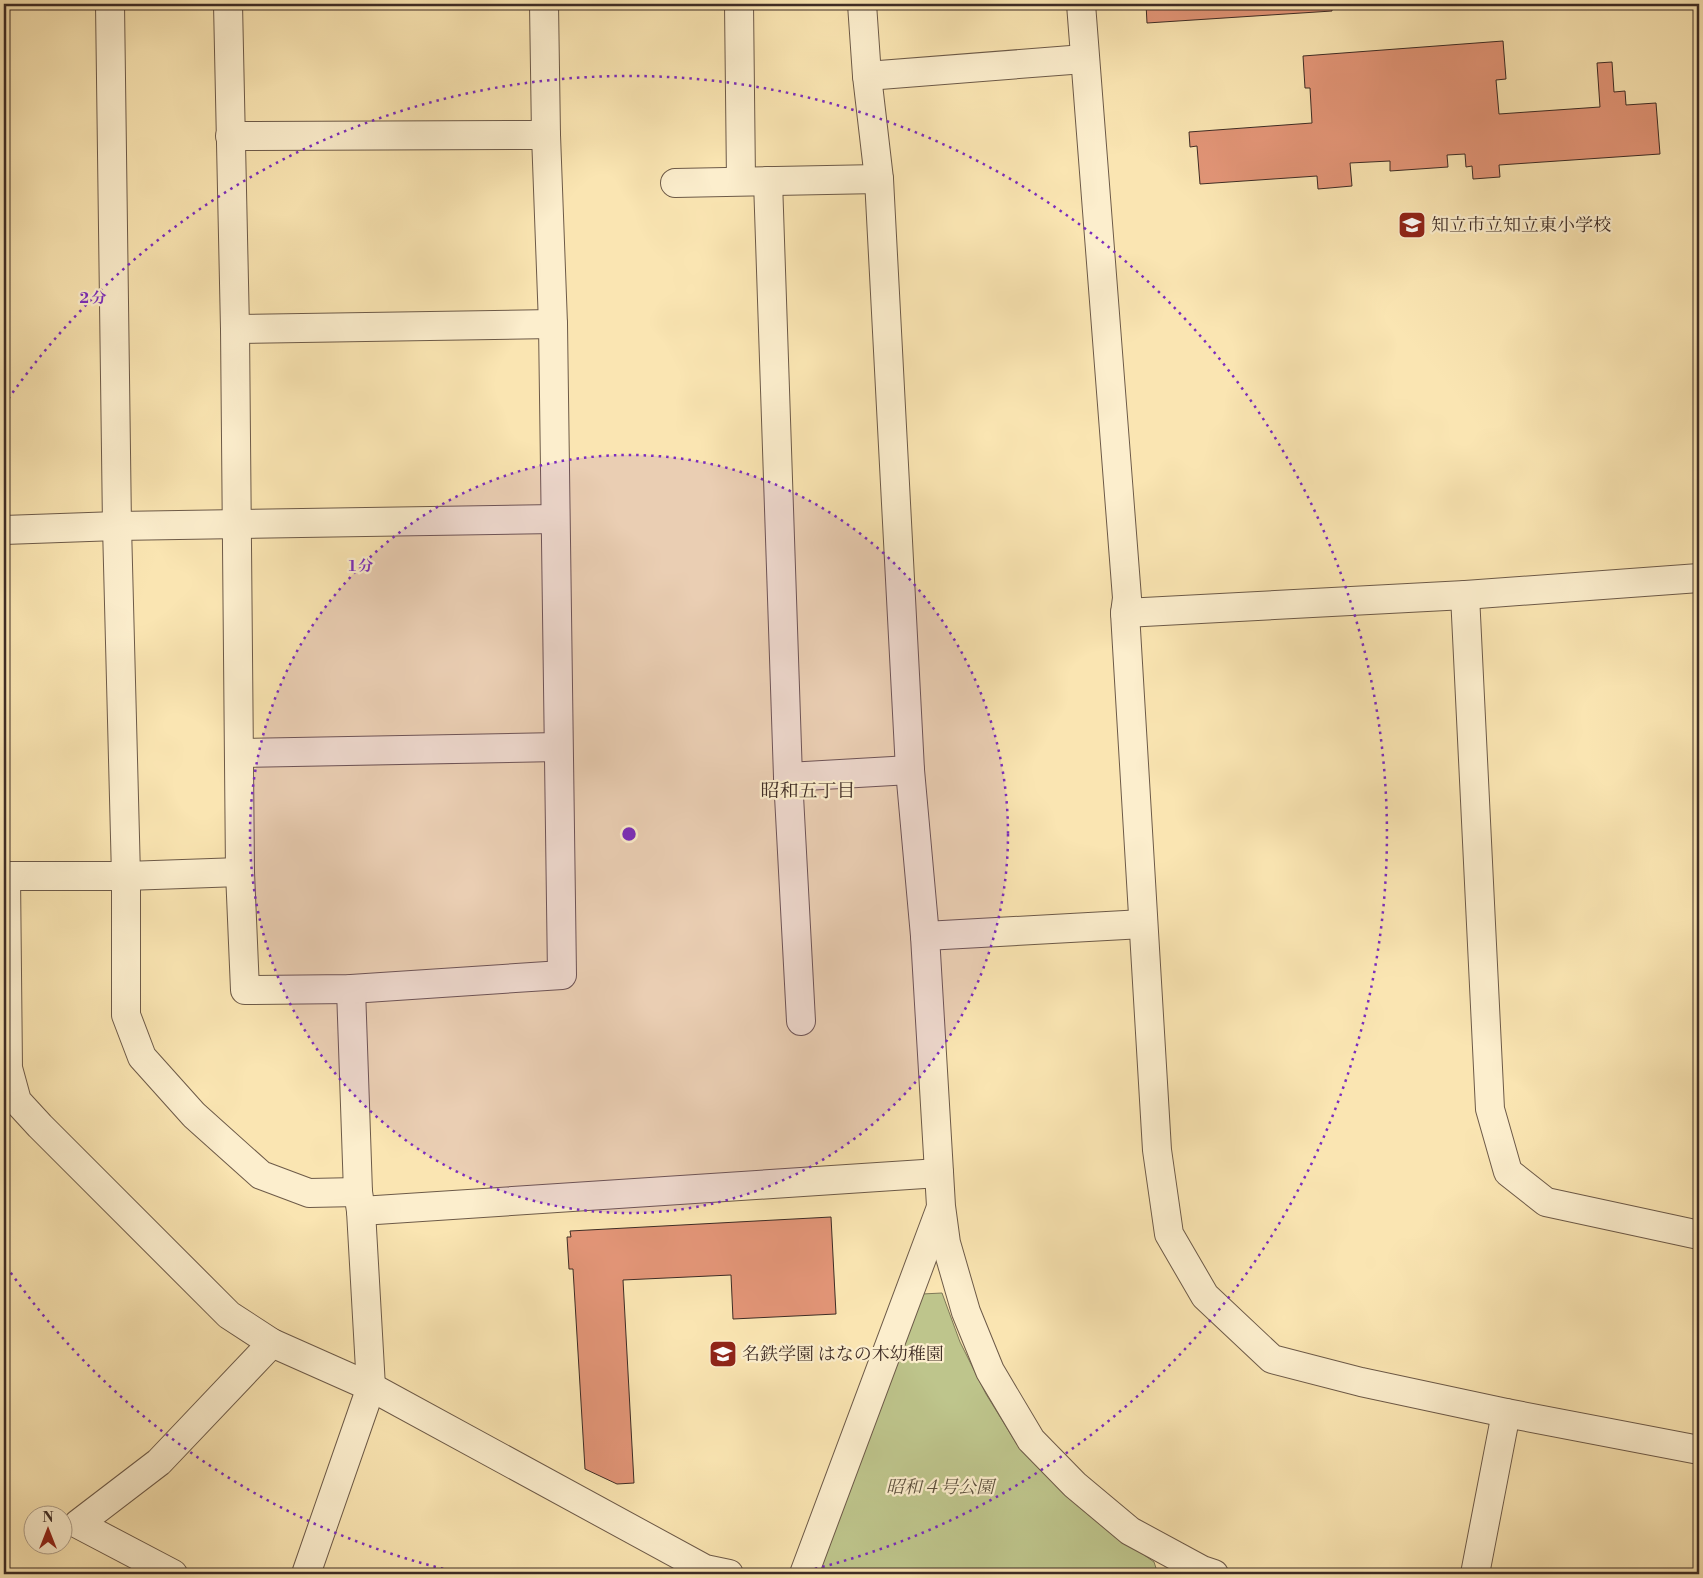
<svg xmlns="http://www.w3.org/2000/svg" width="1703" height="1578" viewBox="0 0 1703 1578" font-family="'Libre Bodoni','Noto Serif JP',serif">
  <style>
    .green { fill: #bec58c; stroke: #7e7858 }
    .building { fill: #e29577; stroke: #3e2c25 }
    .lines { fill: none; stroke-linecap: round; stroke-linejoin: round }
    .minor-casing { stroke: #6d5a48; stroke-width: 30 }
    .minor { stroke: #fceecd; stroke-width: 28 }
    .ring { fill: none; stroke: #7b2cbf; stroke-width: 2.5; stroke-dasharray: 2.5 5 }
    .labels { text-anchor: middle; stroke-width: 4.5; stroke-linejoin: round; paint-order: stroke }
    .poi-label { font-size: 18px; fill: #3e2c25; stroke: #fceecd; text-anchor: start }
    .park-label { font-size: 18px; font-style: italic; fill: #5e523f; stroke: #fceecd }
    .neighbourhood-label { font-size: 19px; fill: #3e2c25; stroke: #fceecd }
    .centre { fill: #7b2cbf; stroke: #fceecd; stroke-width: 2.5 }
    .ring-label { font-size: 15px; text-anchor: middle; font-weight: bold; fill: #7b2cbf; stroke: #fceecd; stroke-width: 4.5; stroke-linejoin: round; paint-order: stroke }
  </style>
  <rect width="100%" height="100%" fill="#fae5b2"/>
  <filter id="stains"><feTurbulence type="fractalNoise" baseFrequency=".004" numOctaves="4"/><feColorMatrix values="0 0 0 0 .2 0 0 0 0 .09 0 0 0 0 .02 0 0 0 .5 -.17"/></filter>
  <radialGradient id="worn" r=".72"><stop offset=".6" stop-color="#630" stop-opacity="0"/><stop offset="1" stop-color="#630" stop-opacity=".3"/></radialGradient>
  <!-- green -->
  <polygon class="green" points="942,1293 960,1342 986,1394 1018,1446 1053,1483 1098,1522 1154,1562 1158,1574 818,1574 922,1294"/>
  <!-- building -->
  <g class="building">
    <polygon points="1146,4 1332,4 1332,11 1147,23"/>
    <polygon points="1503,41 1506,79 1496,80 1499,114 1600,107 1597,63 1612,62 1614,92 1625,91 1626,105 1656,103 1660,154 1499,165 1500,177 1473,179 1472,166 1466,167 1465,154 1447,155 1448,167 1390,171 1390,161 1350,163 1352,186 1318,189 1317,176 1200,184 1197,146 1190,147 1189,132 1312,123 1310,88 1305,88 1303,56"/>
    <polygon points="831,1217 836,1314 733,1319 731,1275 623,1280 634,1483 617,1484 585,1469 573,1269 569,1269 567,1237 571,1237 570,1231"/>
  </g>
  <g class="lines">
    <defs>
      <g id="minor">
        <polyline points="110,4 117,526 126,876 126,1015 142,1057 194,1115 261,1175 309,1193 358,1192"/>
        <polyline points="228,4 235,329 240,872 245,990 351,989 562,975 553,324 546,135 544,4"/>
        <polyline points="739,4 741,181"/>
        <polyline points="862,4 867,76 879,179 910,770 925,936 941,1206 946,1243 966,1312 990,1371 1031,1440 1075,1485 1130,1531 1202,1570 1214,1574"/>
        <polyline points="1081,4 1127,598 1125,613 1157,1150 1169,1234 1205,1296 1272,1359 1361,1382 1506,1413 1699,1450"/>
        <polyline points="867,76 1084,59"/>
        <polyline points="230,136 546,135"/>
        <polyline points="768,181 788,777 801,1021"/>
        <polyline points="675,183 879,179"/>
        <polyline points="235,329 553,324"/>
        <polyline points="4,530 117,526 555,519"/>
        <polyline points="1465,595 1490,1109 1508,1172 1546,1202 1699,1235"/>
        <polyline points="1125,613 1465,595 1699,578"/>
        <polyline points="240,753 558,747"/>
        <polyline points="788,777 910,770"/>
        <polyline points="240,872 126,876 6,876 8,1068 17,1101 40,1126 229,1315 272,1343 371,1387 705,1569 729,1574"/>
        <polyline points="925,936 1143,924"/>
        <polyline points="361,1211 939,1173"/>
        <polyline points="173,1574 78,1524 159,1462 272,1343"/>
        <polyline points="306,1574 371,1387 361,1211 358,1192 351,989"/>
        <polyline points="804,1574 940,1210"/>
        <polyline points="1475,1574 1506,1413"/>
      </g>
    </defs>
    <!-- minor casing -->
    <use href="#minor" class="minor-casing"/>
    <!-- minor -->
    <use href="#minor" class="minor"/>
  </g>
  <!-- distance rings -->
  <circle cx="629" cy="834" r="379" fill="#7b2cbf" fill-opacity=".12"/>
  <g class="ring">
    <circle cx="629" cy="834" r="379"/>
    <path d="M465 1574A758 758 0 0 1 4 1263M4 405A758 758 0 1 1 793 1574"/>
  </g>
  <!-- icons -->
  <defs>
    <symbol id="school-square" viewBox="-11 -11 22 22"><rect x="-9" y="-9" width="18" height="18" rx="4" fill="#8f2418" stroke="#fceecd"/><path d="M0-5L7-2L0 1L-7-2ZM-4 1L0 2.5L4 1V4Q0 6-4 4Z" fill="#fff"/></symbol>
  </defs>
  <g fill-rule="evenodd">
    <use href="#school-square" x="1396" y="209" width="32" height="32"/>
    <use href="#school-square" x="707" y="1338" width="32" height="32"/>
  </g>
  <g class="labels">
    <!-- poi labels -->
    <g class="poi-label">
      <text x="1431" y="231">知立市立知立東小学校</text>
      <text x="742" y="1360">名鉄学園 はなの木幼稚園</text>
    </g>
    <!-- park labels -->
    <g class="park-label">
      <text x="940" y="1493">昭和４号公園</text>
    </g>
    <!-- neighbourhood labels -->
    <g class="neighbourhood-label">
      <text x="808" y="797">昭和五丁目</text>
    </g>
  </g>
  <circle cx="629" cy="834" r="8" class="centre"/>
  <g class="ring-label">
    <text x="93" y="303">2 分</text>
    <text x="361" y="571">1 分</text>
  </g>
  <!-- margin -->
  <rect width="1703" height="1578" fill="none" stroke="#fae5b2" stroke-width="20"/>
  <rect x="5" y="5" width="1693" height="1568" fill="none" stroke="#3e2c25" stroke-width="2.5"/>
  <rect x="10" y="10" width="1683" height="1558" fill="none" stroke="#3e2c25"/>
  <!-- north arrow -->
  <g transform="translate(48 1530)"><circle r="24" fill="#fceecd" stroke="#b0a08a"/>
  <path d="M0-4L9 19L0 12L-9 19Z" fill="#8f2418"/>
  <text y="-8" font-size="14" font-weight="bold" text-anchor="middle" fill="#3e2c25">N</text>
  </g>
  <rect width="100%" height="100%" filter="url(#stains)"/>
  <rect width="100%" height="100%" fill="url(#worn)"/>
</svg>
